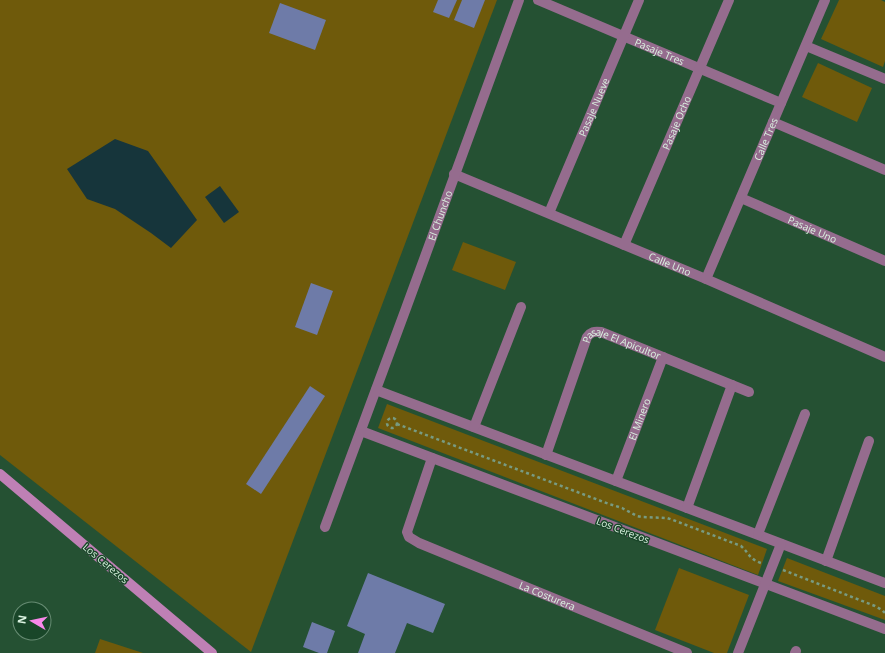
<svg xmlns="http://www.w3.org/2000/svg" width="885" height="653" viewBox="0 0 885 653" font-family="'Open Sans',sans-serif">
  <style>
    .green { fill: #6f5a0b }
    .water { fill: #16353b }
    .building { fill: #6e7ba8 }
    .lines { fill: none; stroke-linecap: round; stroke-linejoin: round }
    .path { stroke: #789b82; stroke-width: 2.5; stroke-dasharray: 3 3; stroke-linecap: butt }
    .street { stroke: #956c8e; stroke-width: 10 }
    .secondary { stroke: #bf80b5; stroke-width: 10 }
    .labels { text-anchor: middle; stroke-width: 3; stroke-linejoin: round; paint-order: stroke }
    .street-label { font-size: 10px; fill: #dcf4e2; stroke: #194629 }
  </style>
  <rect width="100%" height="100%" fill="#255133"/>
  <!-- green -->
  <g class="green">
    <polygon points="0,0 497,0 251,652 0,455"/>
    <polygon points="839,0 881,0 885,2 885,61 883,67 821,39"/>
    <polygon points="818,63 872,88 857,122 802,97"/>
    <polygon points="463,242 516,262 505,290 452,270"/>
    <polygon points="387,404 767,549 758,575 378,428"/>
    <polygon points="787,558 885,596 885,620 778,581"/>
    <polygon points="679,568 749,595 727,653 714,653 655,630"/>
    <polygon points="100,639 143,653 95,653"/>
  </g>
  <!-- water -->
  <g class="water">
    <polygon points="115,139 148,151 197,220 171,248 151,233 115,209 87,199 67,169"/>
    <polygon points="220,186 239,212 224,223 205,197"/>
  </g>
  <!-- building -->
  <g class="building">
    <polygon points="438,0 457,0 449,18 433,12"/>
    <polygon points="462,0 485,0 474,28 454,20"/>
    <polygon points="280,3 326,20 315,50 269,33"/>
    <polygon points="311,283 333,291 317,335 295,327"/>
    <polygon points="310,386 325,396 261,494 246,484"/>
    <polygon points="368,573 445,604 433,633 407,623 395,653 358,653 365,634 347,626"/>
    <polygon points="312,622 335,631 327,653 319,653 303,647"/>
  </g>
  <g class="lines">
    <!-- path -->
    <g class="path">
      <circle cx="392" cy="423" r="5"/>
      <path d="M397,424L609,504L622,508L637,516L642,517L667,518L673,520L741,546C749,553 749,559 761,563"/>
      <polyline points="783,570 875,606 882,610 885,613"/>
    </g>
    <!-- street -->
    <g class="street">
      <path id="s1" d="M538,0L781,103"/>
      <polyline points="806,46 885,79"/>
      <polyline points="773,122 885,170"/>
      <path id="s2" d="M454,174L706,279L885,357"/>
      <path id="s3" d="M741,198L885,261"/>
      <path id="s4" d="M549,213L639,0"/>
      <path id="s5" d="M624,245L729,0"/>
      <path id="s6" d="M706,279L825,0"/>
      <polyline points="376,390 885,583"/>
      <polyline points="474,427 521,307"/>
      <polyline points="361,431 885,629"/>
      <path id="s7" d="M546,455L587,337C591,332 594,331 601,332L749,392"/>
      <path id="s8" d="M432,458L407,532L409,537L419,543L687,653"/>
      <path id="s9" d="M616,481L663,357"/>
      <polyline points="687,508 732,385"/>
      <path id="s10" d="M325,527C391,352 454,175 519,0"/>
      <polyline points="758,534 805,414"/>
      <polyline points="826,561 869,441"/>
      <polyline points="738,653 781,544"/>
      <polyline points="795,653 796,651"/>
    </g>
    <!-- secondary -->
    <polyline class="secondary" points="0,474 212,653"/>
  </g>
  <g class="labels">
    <!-- street labels -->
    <g class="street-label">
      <text dy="4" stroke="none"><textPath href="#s1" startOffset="132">Pasaje Tres</textPath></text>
      <text dy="4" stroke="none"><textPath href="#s4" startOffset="115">Pasaje Nueve</textPath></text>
      <text dy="4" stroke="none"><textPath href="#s5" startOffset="133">Pasaje Ocho</textPath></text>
      <text dy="4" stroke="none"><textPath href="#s6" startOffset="152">Calle Tres</textPath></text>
      <text dy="4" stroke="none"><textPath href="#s10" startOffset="332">El Chuncho</textPath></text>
      <text dy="4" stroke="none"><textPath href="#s3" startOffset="78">Pasaje Uno</textPath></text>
      <text dy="4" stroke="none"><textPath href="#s2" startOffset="234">Calle Uno</textPath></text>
      <text dy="4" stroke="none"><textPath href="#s7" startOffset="162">Pasaje El Apicultor</textPath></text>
      <text dy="4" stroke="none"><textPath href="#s9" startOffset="66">El Minero</textPath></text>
      <text transform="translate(623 530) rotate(21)" y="4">Los Cerezos</text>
      <text transform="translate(106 563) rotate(40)" y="4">Los Cerezos</text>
      <text dy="4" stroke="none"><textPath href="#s8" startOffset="234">La Costurera</textPath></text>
    </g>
  </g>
  <!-- north arrow -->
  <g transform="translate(32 621) rotate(279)"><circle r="19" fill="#194629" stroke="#678c73"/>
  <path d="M0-3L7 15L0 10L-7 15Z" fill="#f888ea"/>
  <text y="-6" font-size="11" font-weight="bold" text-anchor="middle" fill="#dcf4e2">N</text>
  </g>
</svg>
